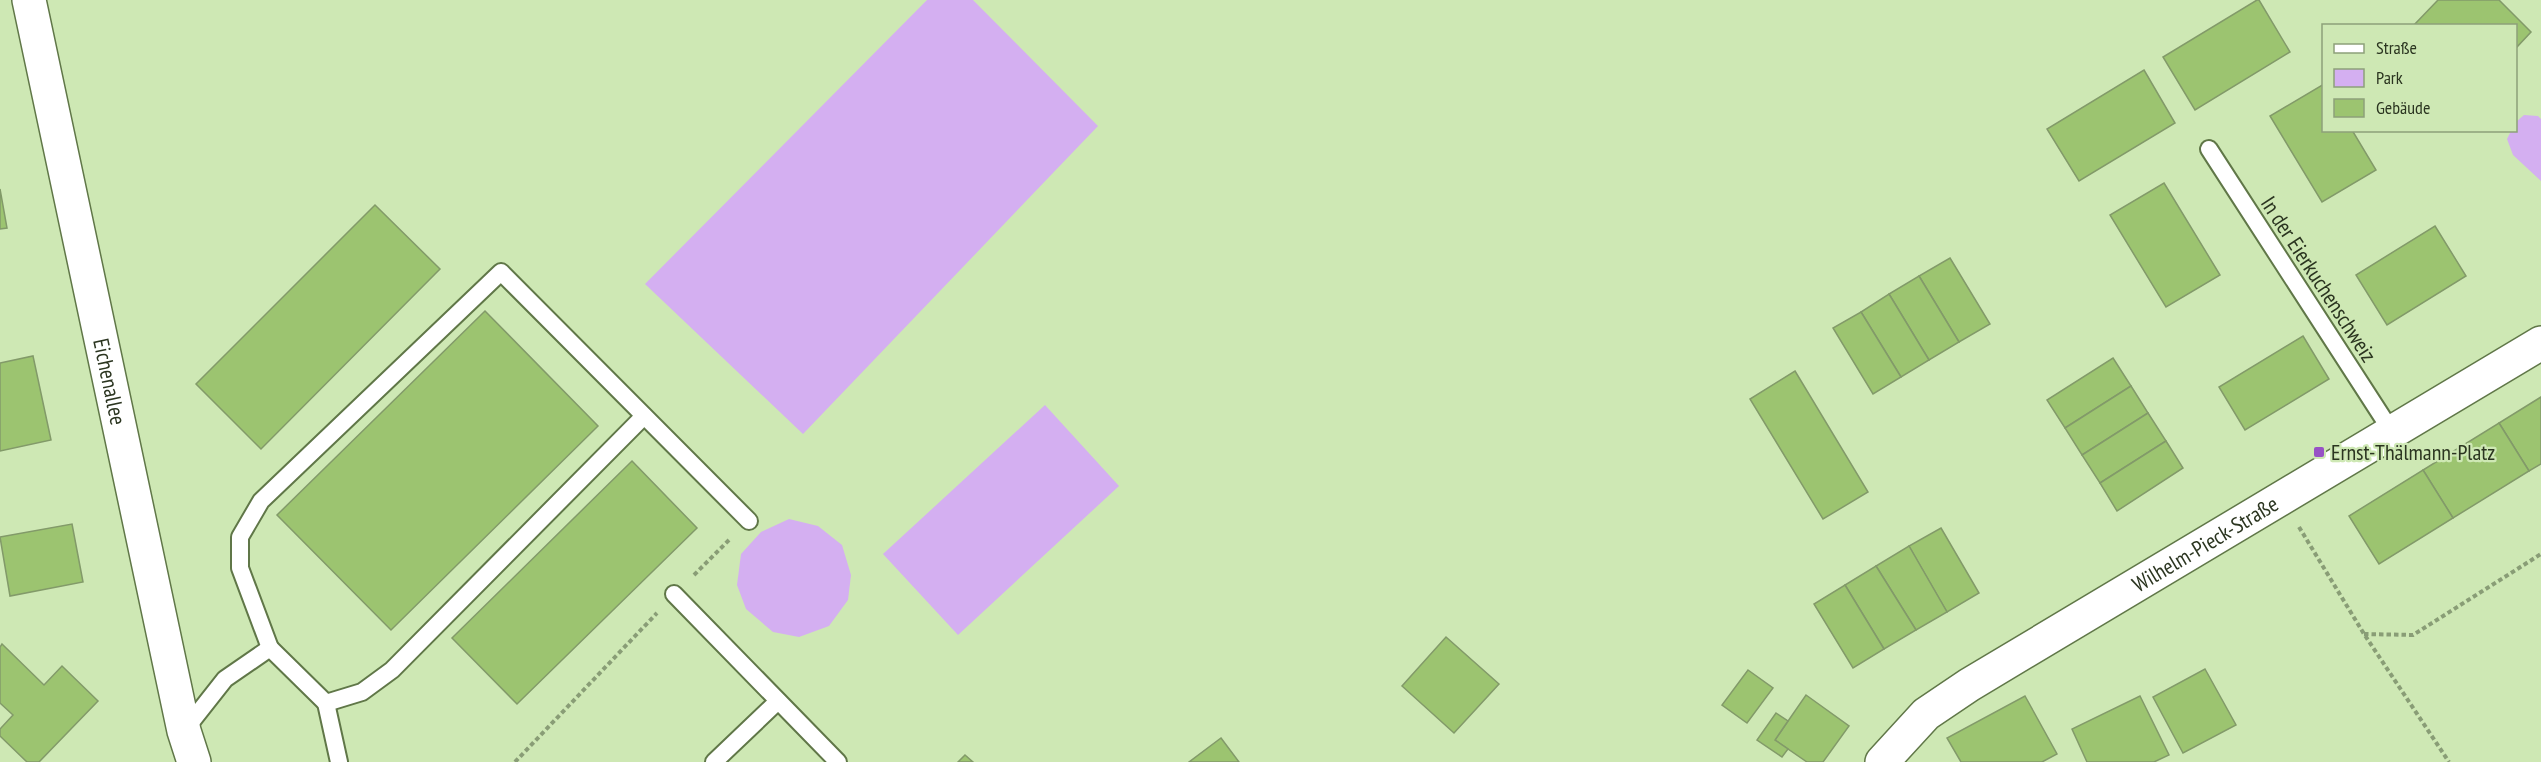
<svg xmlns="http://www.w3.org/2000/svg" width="2541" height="762" viewBox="0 0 2541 762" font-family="'PT Sans Narrow',sans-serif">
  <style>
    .green { fill: #d4aff1 }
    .building { fill: #9cc470; stroke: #829a69; stroke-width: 1.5 }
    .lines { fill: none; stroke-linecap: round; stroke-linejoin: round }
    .service-casing { stroke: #607748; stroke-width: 20 }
    .minor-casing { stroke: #607748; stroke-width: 36 }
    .tertiary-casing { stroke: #607748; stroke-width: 36 }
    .path { stroke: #899d76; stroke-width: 4; stroke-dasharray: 4.5 3; stroke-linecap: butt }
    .service { stroke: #fff; stroke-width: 16 }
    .minor { stroke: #fff; stroke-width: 33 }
    .tertiary { stroke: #fff; stroke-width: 33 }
    .poi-dot { fill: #9751c5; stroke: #cee8b4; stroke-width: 2 }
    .labels { text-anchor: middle; stroke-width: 4.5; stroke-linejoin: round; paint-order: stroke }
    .street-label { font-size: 22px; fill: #2b3520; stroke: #cee8b4 }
    .poi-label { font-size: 22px; fill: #2b3520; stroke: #cee8b4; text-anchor: start }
  </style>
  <rect width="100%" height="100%" fill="#cee8b4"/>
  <!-- green -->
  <g class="green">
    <polygon points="927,0 973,0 1098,126 803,434 645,284"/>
    <polygon points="2524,115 2538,116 2541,119 2541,181 2513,155 2507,139 2511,131 2516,130 2516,122"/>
    <polygon points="1045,405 1119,486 958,635 883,554"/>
    <polygon points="789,519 818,526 842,545 851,575 848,600 829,626 799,637 773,632 746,609 737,585 741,554 761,532"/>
  </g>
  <!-- building -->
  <g class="building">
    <polygon points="2257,0 2259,0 2290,52 2195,110 2163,57"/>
    <polygon points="2438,0 2499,0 2531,32 2516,48 2516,26 2413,26"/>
    <polygon points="2144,70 2175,123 2079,181 2047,129"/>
    <polygon points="2324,84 2324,130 2352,130 2376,170 2322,202 2270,116"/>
    <polygon points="2164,183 2220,275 2166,307 2110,215"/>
    <polygon points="0,189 7,228 0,229"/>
    <polygon points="375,205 440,269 261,449 196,384"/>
    <polygon points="2435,226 2466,276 2387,325 2356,275"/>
    <polygon points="1950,258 1990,324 1959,342 1919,276"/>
    <polygon points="1919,276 1959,342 1929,360 1889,294"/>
    <polygon points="1889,294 1929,360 1901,377 1861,312"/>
    <polygon points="485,311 598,426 391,630 277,515"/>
    <polygon points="1861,312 1901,377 1873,394 1833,328"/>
    <polygon points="2303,336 2329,379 2245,430 2219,387"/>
    <polygon points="33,356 51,440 0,451 0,363"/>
    <polygon points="2113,358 2131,386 2065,428 2047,400"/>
    <polygon points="1795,371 1868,492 1823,519 1750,399"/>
    <polygon points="2131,386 2148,413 2082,455 2065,428"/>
    <polygon points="2541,397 2541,464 2529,471 2499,423"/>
    <polygon points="2148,413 2166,441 2100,483 2082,455"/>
    <polygon points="2499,423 2529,471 2453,518 2423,470"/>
    <polygon points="2166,441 2183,468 2117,511 2100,483"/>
    <polygon points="632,461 697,528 517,704 452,638"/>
    <polygon points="2423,470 2453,518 2379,564 2349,516"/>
    <polygon points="72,524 83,582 10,596 0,537"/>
    <polygon points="1941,528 1979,593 1947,612 1909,546"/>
    <polygon points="1909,546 1947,612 1916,630 1876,566"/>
    <polygon points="1876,566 1916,630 1884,649 1845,585"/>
    <polygon points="1845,585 1884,649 1853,668 1814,604"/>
    <polygon points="1446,637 1499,684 1454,733 1402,686"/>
    <polygon points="2,644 44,685 62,666 98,701 39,762 27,762 0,736 0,729 13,715 0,703 0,647"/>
    <polygon points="2205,669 2236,725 2183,753 2153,697"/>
    <polygon points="1748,670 1773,688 1747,723 1722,705"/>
    <polygon points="1806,695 1849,726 1823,762 1807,762 1775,740"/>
    <polygon points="2025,696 2057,754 2042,762 1961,762 1947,738"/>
    <polygon points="2140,696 2169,755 2154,762 2087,762 2072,729"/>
    <polygon points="1776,713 1788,721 1775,740 1788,749 1782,757 1757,740"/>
    <polygon points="1221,738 1239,762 1189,762"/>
    <polygon points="965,755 973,762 958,762"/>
  </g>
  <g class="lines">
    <defs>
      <g id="service">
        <polyline points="2209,149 2392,432"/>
        <polyline points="674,594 838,762"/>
        <polyline points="270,648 326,703 362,692 392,670 644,416"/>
        <polyline points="326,703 339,762"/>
        <polyline points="184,731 225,679 270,648 240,568 240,537 261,501 501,272 749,521"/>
        <polyline points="714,762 778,701"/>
      </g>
      <g id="minor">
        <path id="s1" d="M29,0L184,731L194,762"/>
      </g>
      <g id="tertiary">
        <path id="s2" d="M1882,762L1926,714L1969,685L2541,343"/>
      </g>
    </defs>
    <!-- service casing -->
    <use href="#service" class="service-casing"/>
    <!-- minor casing -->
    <use href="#minor" class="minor-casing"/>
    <!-- tertiary casing -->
    <use href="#tertiary" class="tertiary-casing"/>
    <!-- path -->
    <g class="path">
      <polyline points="2299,527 2364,634 2449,762"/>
      <polyline points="694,575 729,540"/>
      <polyline points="2364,634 2413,635 2541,554"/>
      <polyline points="515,762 657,613"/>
    </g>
    <!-- service -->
    <use href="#service" class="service"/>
    <!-- minor -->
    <use href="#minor" class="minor"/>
    <!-- tertiary -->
    <use href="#tertiary" class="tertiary"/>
  </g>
  <!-- markers -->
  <rect class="poi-dot" x="2313" y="446" width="12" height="12" rx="3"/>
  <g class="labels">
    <!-- street labels -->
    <g class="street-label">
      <text transform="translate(2319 279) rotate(57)" y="8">In der Eierkuchenschweiz</text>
      <text dy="8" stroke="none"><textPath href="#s1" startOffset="390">Eichenallee</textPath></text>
      <text dy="8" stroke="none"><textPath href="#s2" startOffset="392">Wilhelm-Pieck-Straße</textPath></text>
    </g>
    <!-- poi labels -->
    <g class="poi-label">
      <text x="2331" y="460">Ernst-Thälmann-Platz</text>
    </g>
  </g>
  <!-- legend -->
  <rect x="2322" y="24" width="195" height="108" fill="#cee8b4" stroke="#8da079" stroke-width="1.5"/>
  <rect x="2334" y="44" width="30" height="9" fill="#ffffff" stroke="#8da079" stroke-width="1.5"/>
  <text x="2376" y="54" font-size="18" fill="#2b3520">Straße</text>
  <rect x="2334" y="69" width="30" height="18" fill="#d4aff1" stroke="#8da079" stroke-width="1.5"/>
  <text x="2376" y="84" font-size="18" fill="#2b3520">Park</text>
  <rect x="2334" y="99" width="30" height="18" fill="#9cc470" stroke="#8da079" stroke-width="1.5"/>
  <text x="2376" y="114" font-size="18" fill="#2b3520">Gebäude</text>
</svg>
